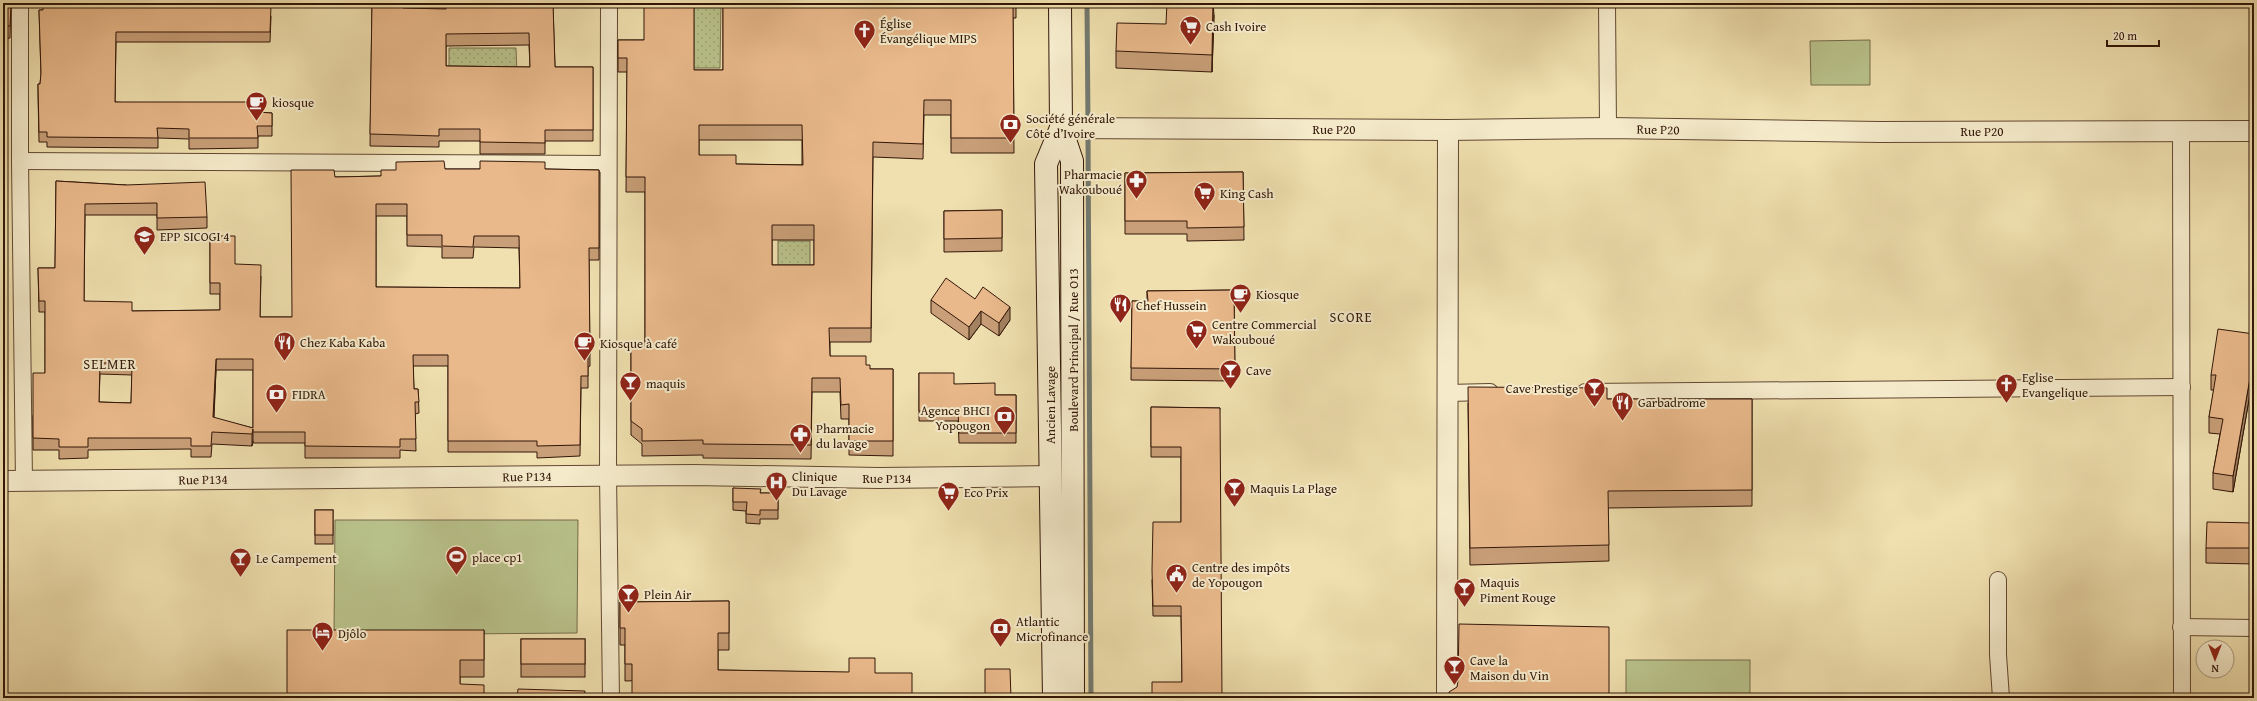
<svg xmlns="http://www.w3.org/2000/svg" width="2257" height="701" viewBox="0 0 2257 701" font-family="'Gentium Book Plus',serif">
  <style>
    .grass { fill: url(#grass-dots); stroke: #766c4a }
    .garden { fill: #b9c28b; stroke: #766c4a }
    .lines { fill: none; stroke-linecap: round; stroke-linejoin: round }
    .stream { stroke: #72796f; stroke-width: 5 }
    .minor-casing { stroke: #624832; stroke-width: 18 }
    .tertiary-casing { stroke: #624832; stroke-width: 22 }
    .secondary-casing { stroke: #321608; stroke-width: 24 }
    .minor { stroke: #f5ebcb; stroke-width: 16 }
    .tertiary { stroke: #f5ebcb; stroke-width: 20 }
    .secondary { stroke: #f5ebcb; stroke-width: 22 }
    .wall { fill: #c89f78; stroke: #321608; fill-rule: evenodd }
    .shaded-wall { fill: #a38261; stroke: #321608 }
    .building { fill: #e9b98b; stroke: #321608; fill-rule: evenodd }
    .labels { text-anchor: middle; stroke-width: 4; stroke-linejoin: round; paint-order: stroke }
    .poi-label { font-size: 13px; fill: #321608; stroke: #f5ebcb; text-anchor: start }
    .street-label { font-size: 13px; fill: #321608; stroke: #f5ebcb }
    .neighbourhood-label { font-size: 14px; letter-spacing: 1px; fill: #321608; stroke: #f5ebcb }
  </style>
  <defs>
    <pattern id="grass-dots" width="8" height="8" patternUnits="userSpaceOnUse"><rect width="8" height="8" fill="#b9c28b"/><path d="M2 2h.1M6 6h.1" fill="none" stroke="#a0a676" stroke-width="1.8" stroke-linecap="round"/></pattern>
  </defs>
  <rect width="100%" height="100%" fill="#f0e0af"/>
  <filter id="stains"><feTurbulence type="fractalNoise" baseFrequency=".005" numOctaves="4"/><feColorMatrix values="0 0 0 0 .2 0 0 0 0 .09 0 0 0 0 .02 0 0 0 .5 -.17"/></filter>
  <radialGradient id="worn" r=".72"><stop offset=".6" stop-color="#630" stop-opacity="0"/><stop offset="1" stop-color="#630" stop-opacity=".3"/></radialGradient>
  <!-- grass -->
  <g class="grass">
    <polygon points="694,3 721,3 720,68 694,68"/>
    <polygon points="449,48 516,48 517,74 449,74"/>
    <rect x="778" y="241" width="32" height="36"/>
  </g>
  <!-- garden -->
  <g class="garden">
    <polygon points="1870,40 1870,85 1811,85 1810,41"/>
    <polygon points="335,520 578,520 577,633 334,635"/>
    <rect x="1626" y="660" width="124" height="38"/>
  </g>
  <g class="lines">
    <!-- stream -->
    <g class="stream">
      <polyline points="1087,3 1088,125"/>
      <polyline points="1088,133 1091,698"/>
    </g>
    <defs>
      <g id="minor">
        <polyline points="20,3 20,161 24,481"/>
        <polyline points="609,3 608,475 611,698"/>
        <polyline points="1607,3 1608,128"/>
        <polyline points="2181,131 2182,698"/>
        <polyline points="20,161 608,164"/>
        <polyline points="1585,392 2182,387"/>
        <polyline points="1447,393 1490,392"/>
        <polyline points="1998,580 1998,655 2001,698"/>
        <polyline points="2181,627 2254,628"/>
      </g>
      <g id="tertiary">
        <polyline points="1061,128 1448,130 1608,128 1880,132 2254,131"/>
        <polyline points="3,481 693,475 879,478 1051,476"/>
        <polyline points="1447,698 1448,130"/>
      </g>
      <g id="secondary">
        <polyline points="1060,3 1061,128 1072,161 1073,698"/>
        <polyline points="1054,698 1046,164 1061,128"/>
      </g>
    </defs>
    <!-- minor casing -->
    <use href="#minor" class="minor-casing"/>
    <!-- tertiary casing -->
    <use href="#tertiary" class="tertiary-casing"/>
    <!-- secondary casing -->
    <use href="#secondary" class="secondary-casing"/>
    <!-- minor -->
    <use href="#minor" class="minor"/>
    <!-- tertiary -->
    <use href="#tertiary" class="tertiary"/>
    <!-- secondary -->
    <use href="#secondary" class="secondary"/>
  </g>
  <!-- wall -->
  <g class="wall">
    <polygon points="3,3 11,3 10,38 3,39"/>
    <path d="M372,3L403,8L446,9V3H585V6L553,7L555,67H593V141H545V154H480V141H439V147L370,146ZM529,45L530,67L446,66V46Z"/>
    <path d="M723,3H1016V18H1013L1014,153H951V115H924L923,159L873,157L871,342H830V356L866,365L870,369H893V456L849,455V419H841L840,392H812L811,459L703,458V455L642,456V444L631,435V345L645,346V192H626L627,72H618V40H644L694,70H723ZM699,140H802V165L736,164L699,155ZM772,240H814V265H772Z"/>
    <polygon points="252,6 271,16 270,42 116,42 115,102 257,112 272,113 272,136 258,136 258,148 189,149 189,139 158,138 158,148 47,147 47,142 39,142 38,94 38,84 40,84 41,75 39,10"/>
    <polygon points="1214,15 1212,72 1116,68 1116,51 1166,24"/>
    <path d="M445,169H545L599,170V260H589L590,366L588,367V388H581L580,456L537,458V452H448V366H413L414,389H418L419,413L415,414L416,451L400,450V458H305V443H253V441L252,446L212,444L211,457H191V449L88,450V458L59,459V450H33V416L45,373V312H39L38,268H55L56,181L126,185L207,217V228L157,230V215H85L84,301L132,311L220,310V294H210V236L235,264L261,276L260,317H292L335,177L381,176ZM376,216H407V246L442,247V258H473L474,247L519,248L520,288L376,287ZM216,370H253V428L214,418ZM100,374L132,375L131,403L99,402Z"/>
    <polygon points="1243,172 1244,240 1187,241 1187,234 1125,234 1125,173"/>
    <polygon points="1002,210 1002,251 944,252 944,211"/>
    <polygon points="1234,290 1235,381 1131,380 1132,301 1147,301 1147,291"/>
    <polygon points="975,299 1010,320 999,336 981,324 969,340 931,313 931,300"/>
    <polygon points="3,311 7,311 6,352 3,352"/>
    <polygon points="2254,334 2254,388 2251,388 2233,492 2213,489 2213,473 2220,434 2209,433 2209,417 2214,390 2211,390 2211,375"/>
    <polygon points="919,373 954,384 995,395 1016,395 1016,443 959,443 958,421 919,421"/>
    <polygon points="1607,399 1752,399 1752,506 1608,508 1609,561 1470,565 1468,403"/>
    <polygon points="1151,407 1220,408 1182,682 1181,616 1153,616 1152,580 1181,522 1181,457 1151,457"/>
    <polygon points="733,488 761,493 778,493 778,519 760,519 760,524 746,523 746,511 733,510"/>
    <rect x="315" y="510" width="18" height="34"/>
    <polygon points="2254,522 2254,564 2206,563 2206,548 2254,523"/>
    <polygon points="729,601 729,650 718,650 718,670 875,673 625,681 625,645 620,645 620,602"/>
    <polygon points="484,630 484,677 460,677 460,684 287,698"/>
    <rect x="521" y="639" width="64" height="38"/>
  </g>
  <!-- shaded-wall -->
  <g class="shaded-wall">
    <polygon points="1213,3 1214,15 1212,72 1212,55"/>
    <polygon points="1010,307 1010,320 999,336 999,323"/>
    <polygon points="981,311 981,324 969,340 969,327"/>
    <polygon points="216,359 216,370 213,429 213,417"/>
    <polygon points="2251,372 2251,388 2233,492 2233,476"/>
    <polygon points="253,429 253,441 252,446 252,434"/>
  </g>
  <!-- building -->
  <g class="building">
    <polygon points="3,3 11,3 10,26 3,26"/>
    <polygon points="43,3 252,3 252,6 271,6 270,32 116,32 115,102 256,102 257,112 272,113 272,126 257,126 258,138 189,138 189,129 157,128 158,138 47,137 47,132 39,132 38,84 40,84 41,73 39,10 43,10"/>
    <path d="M372,3H403V8L446,9V3H553L555,67H593V130H545V143L480,142V129H439V136L370,134ZM529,33L530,67L446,66V34Z"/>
    <path d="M644,3H694V70H723V3H1016H1013L1014,138H951V100H924L923,144L873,142L871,328H829L830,356H866V365H870V369H893V441H849V404L841,405L840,378H812L811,445L703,444V440L642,441V429L631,421V345L645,346V177H626L627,58H618V40H644ZM699,125H802L803,165L736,164V155H699ZM772,225H814V265H772Z"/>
    <polygon points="1167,3 1213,3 1212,55 1116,51 1117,23 1166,24"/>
    <path d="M444,161L445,169H480V161L545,162V169L599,170V248H589L590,355H588V376H581L580,445L537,446V441H448V355H413L414,389H418L419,402H415L416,439H400V447L305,446V432H253V429L252,434L212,432L211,446H191V438H88V447H59V439L33,438V373H45V301H39L38,268H55L56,181L126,185L205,182L207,217L157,218V203L85,204L84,301L132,302V311L220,310V283H210V236H235V264L261,265L260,317H292L291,170H334L335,177L381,176V170H396V162ZM376,204H407V235H442V246L473,247L474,236H519L520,288L376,287ZM216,359H253V428L213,417ZM100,363H132L131,403L99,402Z"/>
    <polygon points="1243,172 1244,227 1187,228 1187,221 1125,221 1125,173"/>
    <polygon points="1002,210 1002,238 944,239 944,211"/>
    <polygon points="946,278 975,299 983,287 1010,307 999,323 981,311 969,327 931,300"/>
    <polygon points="1234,290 1235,369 1131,368 1132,301 1148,301 1147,291"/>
    <polygon points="3,311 7,311 6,342 3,342"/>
    <polygon points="2218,329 2254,334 2254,373 2251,372 2233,476 2213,473 2223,419 2209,417 2216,375 2211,375"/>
    <polygon points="919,373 954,373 954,384 995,383 995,395 1016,395 1016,433 959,433 958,410 919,411"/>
    <polygon points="1468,387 1607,388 1607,399 1752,399 1752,490 1608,491 1609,545 1470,548"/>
    <polygon points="1151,407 1220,408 1222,698 1152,698 1152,682 1182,682 1181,606 1153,606 1152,570 1153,522 1181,522 1181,447 1151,447"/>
    <polygon points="733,488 761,489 760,493 778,493 778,510 760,510 760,515 746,514 747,502 733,502"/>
    <rect x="315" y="510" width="18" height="25"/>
    <polygon points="2207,522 2254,523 2254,522 2254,548 2206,548"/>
    <polygon points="729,601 729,633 718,633 718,670 849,672 849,658 875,658 875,673 912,673 912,698 632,698 632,664 625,664 625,628 620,628 620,602"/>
    <polygon points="1459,624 1609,627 1609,698 1449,698 1449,692 1457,687 1458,681"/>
    <polygon points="287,630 484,630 484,660 460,660 460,684 484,685 484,698 287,698"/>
    <rect x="521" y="639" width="64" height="25"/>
    <polygon points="985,669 1010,669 1011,698 985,698"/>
    <polygon points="518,689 585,691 584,698 517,698"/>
  </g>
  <!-- icons -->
  <defs>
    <symbol id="supermarket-pin" viewBox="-11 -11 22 30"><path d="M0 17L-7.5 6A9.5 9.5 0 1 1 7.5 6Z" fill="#8f2418" stroke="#f5ebcb"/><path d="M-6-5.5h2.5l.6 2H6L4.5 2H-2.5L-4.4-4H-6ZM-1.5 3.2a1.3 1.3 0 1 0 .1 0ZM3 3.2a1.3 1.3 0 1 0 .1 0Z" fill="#fff"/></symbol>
    <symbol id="church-pin" viewBox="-11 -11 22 30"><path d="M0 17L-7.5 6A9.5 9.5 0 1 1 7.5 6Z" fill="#8f2418" stroke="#f5ebcb"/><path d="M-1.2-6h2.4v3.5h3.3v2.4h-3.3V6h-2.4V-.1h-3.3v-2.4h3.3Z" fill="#fff"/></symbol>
    <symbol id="cafe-pin" viewBox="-11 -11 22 30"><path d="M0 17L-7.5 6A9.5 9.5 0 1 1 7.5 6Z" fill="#8f2418" stroke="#f5ebcb"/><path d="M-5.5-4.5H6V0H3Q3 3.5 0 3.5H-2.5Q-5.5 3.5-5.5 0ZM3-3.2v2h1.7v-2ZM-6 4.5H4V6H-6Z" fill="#fff"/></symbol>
    <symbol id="bank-pin" viewBox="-11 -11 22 30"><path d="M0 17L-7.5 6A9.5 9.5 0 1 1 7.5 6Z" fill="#8f2418" stroke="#f5ebcb"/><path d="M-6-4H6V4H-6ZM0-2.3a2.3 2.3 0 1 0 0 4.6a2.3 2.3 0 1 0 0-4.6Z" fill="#fff"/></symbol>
    <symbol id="pharmacy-pin" viewBox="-11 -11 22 30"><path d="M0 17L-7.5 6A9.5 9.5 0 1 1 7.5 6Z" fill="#8f2418" stroke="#f5ebcb"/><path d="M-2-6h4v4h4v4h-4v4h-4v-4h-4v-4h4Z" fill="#fff"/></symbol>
    <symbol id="school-pin" viewBox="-11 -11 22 30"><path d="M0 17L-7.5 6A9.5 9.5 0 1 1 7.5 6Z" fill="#8f2418" stroke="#f5ebcb"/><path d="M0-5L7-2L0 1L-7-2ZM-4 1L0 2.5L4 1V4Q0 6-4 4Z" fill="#fff"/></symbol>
    <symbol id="restaurant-pin" viewBox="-11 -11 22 30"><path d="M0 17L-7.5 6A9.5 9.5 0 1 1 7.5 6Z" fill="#8f2418" stroke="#f5ebcb"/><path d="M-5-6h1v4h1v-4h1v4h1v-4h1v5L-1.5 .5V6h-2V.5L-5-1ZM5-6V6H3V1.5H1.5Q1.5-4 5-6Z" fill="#fff"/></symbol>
    <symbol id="bar-pin" viewBox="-11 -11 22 30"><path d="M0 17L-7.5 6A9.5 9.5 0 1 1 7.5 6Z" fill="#8f2418" stroke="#f5ebcb"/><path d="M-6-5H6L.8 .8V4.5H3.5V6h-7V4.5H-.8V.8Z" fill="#fff"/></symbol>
    <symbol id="hospital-pin" viewBox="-11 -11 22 30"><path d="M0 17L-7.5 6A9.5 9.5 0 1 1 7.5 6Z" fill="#8f2418" stroke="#f5ebcb"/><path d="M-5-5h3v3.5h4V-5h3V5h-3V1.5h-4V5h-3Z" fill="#fff"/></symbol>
    <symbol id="stadium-pin" viewBox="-11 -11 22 30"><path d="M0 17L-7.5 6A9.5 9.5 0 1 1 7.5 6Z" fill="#8f2418" stroke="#f5ebcb"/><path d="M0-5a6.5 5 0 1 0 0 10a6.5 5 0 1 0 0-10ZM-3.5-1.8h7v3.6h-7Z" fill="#fff"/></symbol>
    <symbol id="civic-pin" viewBox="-11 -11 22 30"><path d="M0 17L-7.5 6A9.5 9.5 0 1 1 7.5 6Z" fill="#8f2418" stroke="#f5ebcb"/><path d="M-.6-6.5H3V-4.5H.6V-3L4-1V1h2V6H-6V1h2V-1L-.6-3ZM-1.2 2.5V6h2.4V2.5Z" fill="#fff"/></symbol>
    <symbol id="hotel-pin" viewBox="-11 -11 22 30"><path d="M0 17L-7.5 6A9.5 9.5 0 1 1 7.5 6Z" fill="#8f2418" stroke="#f5ebcb"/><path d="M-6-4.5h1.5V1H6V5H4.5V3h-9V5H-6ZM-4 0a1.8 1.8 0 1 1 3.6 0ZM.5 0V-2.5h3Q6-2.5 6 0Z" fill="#fff"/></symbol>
  </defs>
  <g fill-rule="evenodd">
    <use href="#supermarket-pin" x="1178" y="14" width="25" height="34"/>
    <use href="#church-pin" x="852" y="18" width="25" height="34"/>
    <use href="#cafe-pin" x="244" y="90" width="25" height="34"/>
    <use href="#bank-pin" x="998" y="112" width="25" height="34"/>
    <use href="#pharmacy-pin" x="1124" y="168" width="25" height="34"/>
    <use href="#supermarket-pin" x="1192" y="180" width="25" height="34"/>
    <use href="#school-pin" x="132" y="224" width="25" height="34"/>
    <use href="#cafe-pin" x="1228" y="282" width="25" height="34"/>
    <use href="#restaurant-pin" x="1108" y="292" width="25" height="34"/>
    <use href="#supermarket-pin" x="1184" y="318" width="25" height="34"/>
    <use href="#restaurant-pin" x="272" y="330" width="25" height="34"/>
    <use href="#cafe-pin" x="572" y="330" width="25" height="34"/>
    <use href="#bar-pin" x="1218" y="358" width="25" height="34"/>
    <use href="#bar-pin" x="618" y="370" width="25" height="34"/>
    <use href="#church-pin" x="1994" y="372" width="25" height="34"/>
    <use href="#bar-pin" x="1582" y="376" width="25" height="34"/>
    <use href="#bank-pin" x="264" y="382" width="25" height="34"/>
    <use href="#restaurant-pin" x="1610" y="390" width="25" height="34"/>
    <use href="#bank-pin" x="992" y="404" width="25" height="34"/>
    <use href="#pharmacy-pin" x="788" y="422" width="25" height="34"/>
    <use href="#hospital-pin" x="764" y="470" width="25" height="34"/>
    <use href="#bar-pin" x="1222" y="476" width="25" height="34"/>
    <use href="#supermarket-pin" x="936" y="480" width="25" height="34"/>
    <use href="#stadium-pin" x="444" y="544" width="25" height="34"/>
    <use href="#bar-pin" x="228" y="546" width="25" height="34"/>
    <use href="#civic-pin" x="1164" y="562" width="25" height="34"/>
    <use href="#bar-pin" x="1452" y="576" width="25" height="34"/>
    <use href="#bar-pin" x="616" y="582" width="25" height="34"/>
    <use href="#bank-pin" x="988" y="616" width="25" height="34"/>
    <use href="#hotel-pin" x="310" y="620" width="25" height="34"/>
    <use href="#bar-pin" x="1442" y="654" width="25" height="34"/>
  </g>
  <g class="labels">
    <!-- poi labels -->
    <g class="poi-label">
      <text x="880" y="28">Église<tspan x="880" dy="15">Évangélique MIPS</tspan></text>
      <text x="1206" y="31">Cash Ivoire</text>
      <text x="272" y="107">kiosque</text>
      <text x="1026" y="123">Société générale<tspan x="1026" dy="15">Côte d’Ivoire</tspan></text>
      <text x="1122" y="179" text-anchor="end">Pharmacie<tspan x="1122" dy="15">Wakouboué</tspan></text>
      <text x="1220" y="198">King Cash</text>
      <text x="160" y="241">EPP SICOGI 4</text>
      <text x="1256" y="299">Kiosque</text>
      <text x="1136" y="310">Chef Hussein</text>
      <text x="1212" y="329">Centre Commercial<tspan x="1212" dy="15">Wakouboué</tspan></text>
      <text x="300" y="347">Chez Kaba Kaba</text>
      <text x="600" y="348">Kiosque à café</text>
      <text x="1246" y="375">Cave</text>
      <text x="2022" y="382">Eglise<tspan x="2022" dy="15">Evangelique</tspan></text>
      <text x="646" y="388">maquis</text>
      <text x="1578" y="393" text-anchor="end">Cave Prestige</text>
      <text x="292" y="399">FIDRA</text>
      <text x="1638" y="407">Garbadrome</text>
      <text x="990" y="415" text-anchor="end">Agence BHCI<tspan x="990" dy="15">Yopougon</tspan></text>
      <text x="816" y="433">Pharmacie<tspan x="816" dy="15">du lavage</tspan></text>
      <text x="792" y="481">Clinique<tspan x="792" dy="15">Du Lavage</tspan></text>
      <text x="1250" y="493">Maquis La Plage</text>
      <text x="964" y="497">Eco Prix</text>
      <text x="472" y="562">place cp1</text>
      <text x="256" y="563">Le Campement</text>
      <text x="1192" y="572">Centre des impôts<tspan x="1192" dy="15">de Yopougon</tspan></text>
      <text x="1480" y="587">Maquis<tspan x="1480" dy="15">Piment Rouge</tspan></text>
      <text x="644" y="599">Plein Air</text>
      <text x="1016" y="626">Atlantic<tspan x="1016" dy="15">Microfinance</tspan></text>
      <text x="338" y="638">Djôlo</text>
      <text x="1470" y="665">Cave la<tspan x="1470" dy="15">Maison du Vin</tspan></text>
    </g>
    <!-- street labels -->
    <g class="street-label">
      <text x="1334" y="134">Rue P20</text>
      <text transform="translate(1658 129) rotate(1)" y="5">Rue P20</text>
      <text x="1982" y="136">Rue P20</text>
      <text transform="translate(1073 350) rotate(-90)" y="5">Boulevard Principal / Rue O13</text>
      <text transform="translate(1050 405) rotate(-90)" y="5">Ancien Lavage</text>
      <text transform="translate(527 476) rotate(-1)" y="5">Rue P134</text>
      <text x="887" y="483">Rue P134</text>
      <text transform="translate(203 479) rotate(-1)" y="5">Rue P134</text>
    </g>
    <!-- neighbourhood labels -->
    <g class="neighbourhood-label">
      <text x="1351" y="322">SCORE</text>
      <text x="110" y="369">SELMER</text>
    </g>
  </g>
  <!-- margin -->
  <rect width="2257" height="701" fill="none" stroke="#f0e0af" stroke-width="16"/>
  <rect x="4" y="4" width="2249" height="693" fill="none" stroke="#321608" stroke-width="2"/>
  <rect x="8" y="8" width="2241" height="685" fill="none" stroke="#321608"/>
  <!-- north arrow -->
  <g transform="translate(2215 659) rotate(180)"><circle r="19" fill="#f5ebcb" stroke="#a7967d"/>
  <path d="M0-3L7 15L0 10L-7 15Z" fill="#8f2418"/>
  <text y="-6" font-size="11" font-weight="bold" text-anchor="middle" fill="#321608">N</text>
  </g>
  <!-- scale -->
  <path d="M2107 40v6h52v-6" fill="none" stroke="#321608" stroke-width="2"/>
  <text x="2113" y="40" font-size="12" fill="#321608" stroke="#f5ebcb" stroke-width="3" paint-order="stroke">20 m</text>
  <rect width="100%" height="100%" filter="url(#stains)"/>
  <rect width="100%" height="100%" fill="url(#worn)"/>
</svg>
